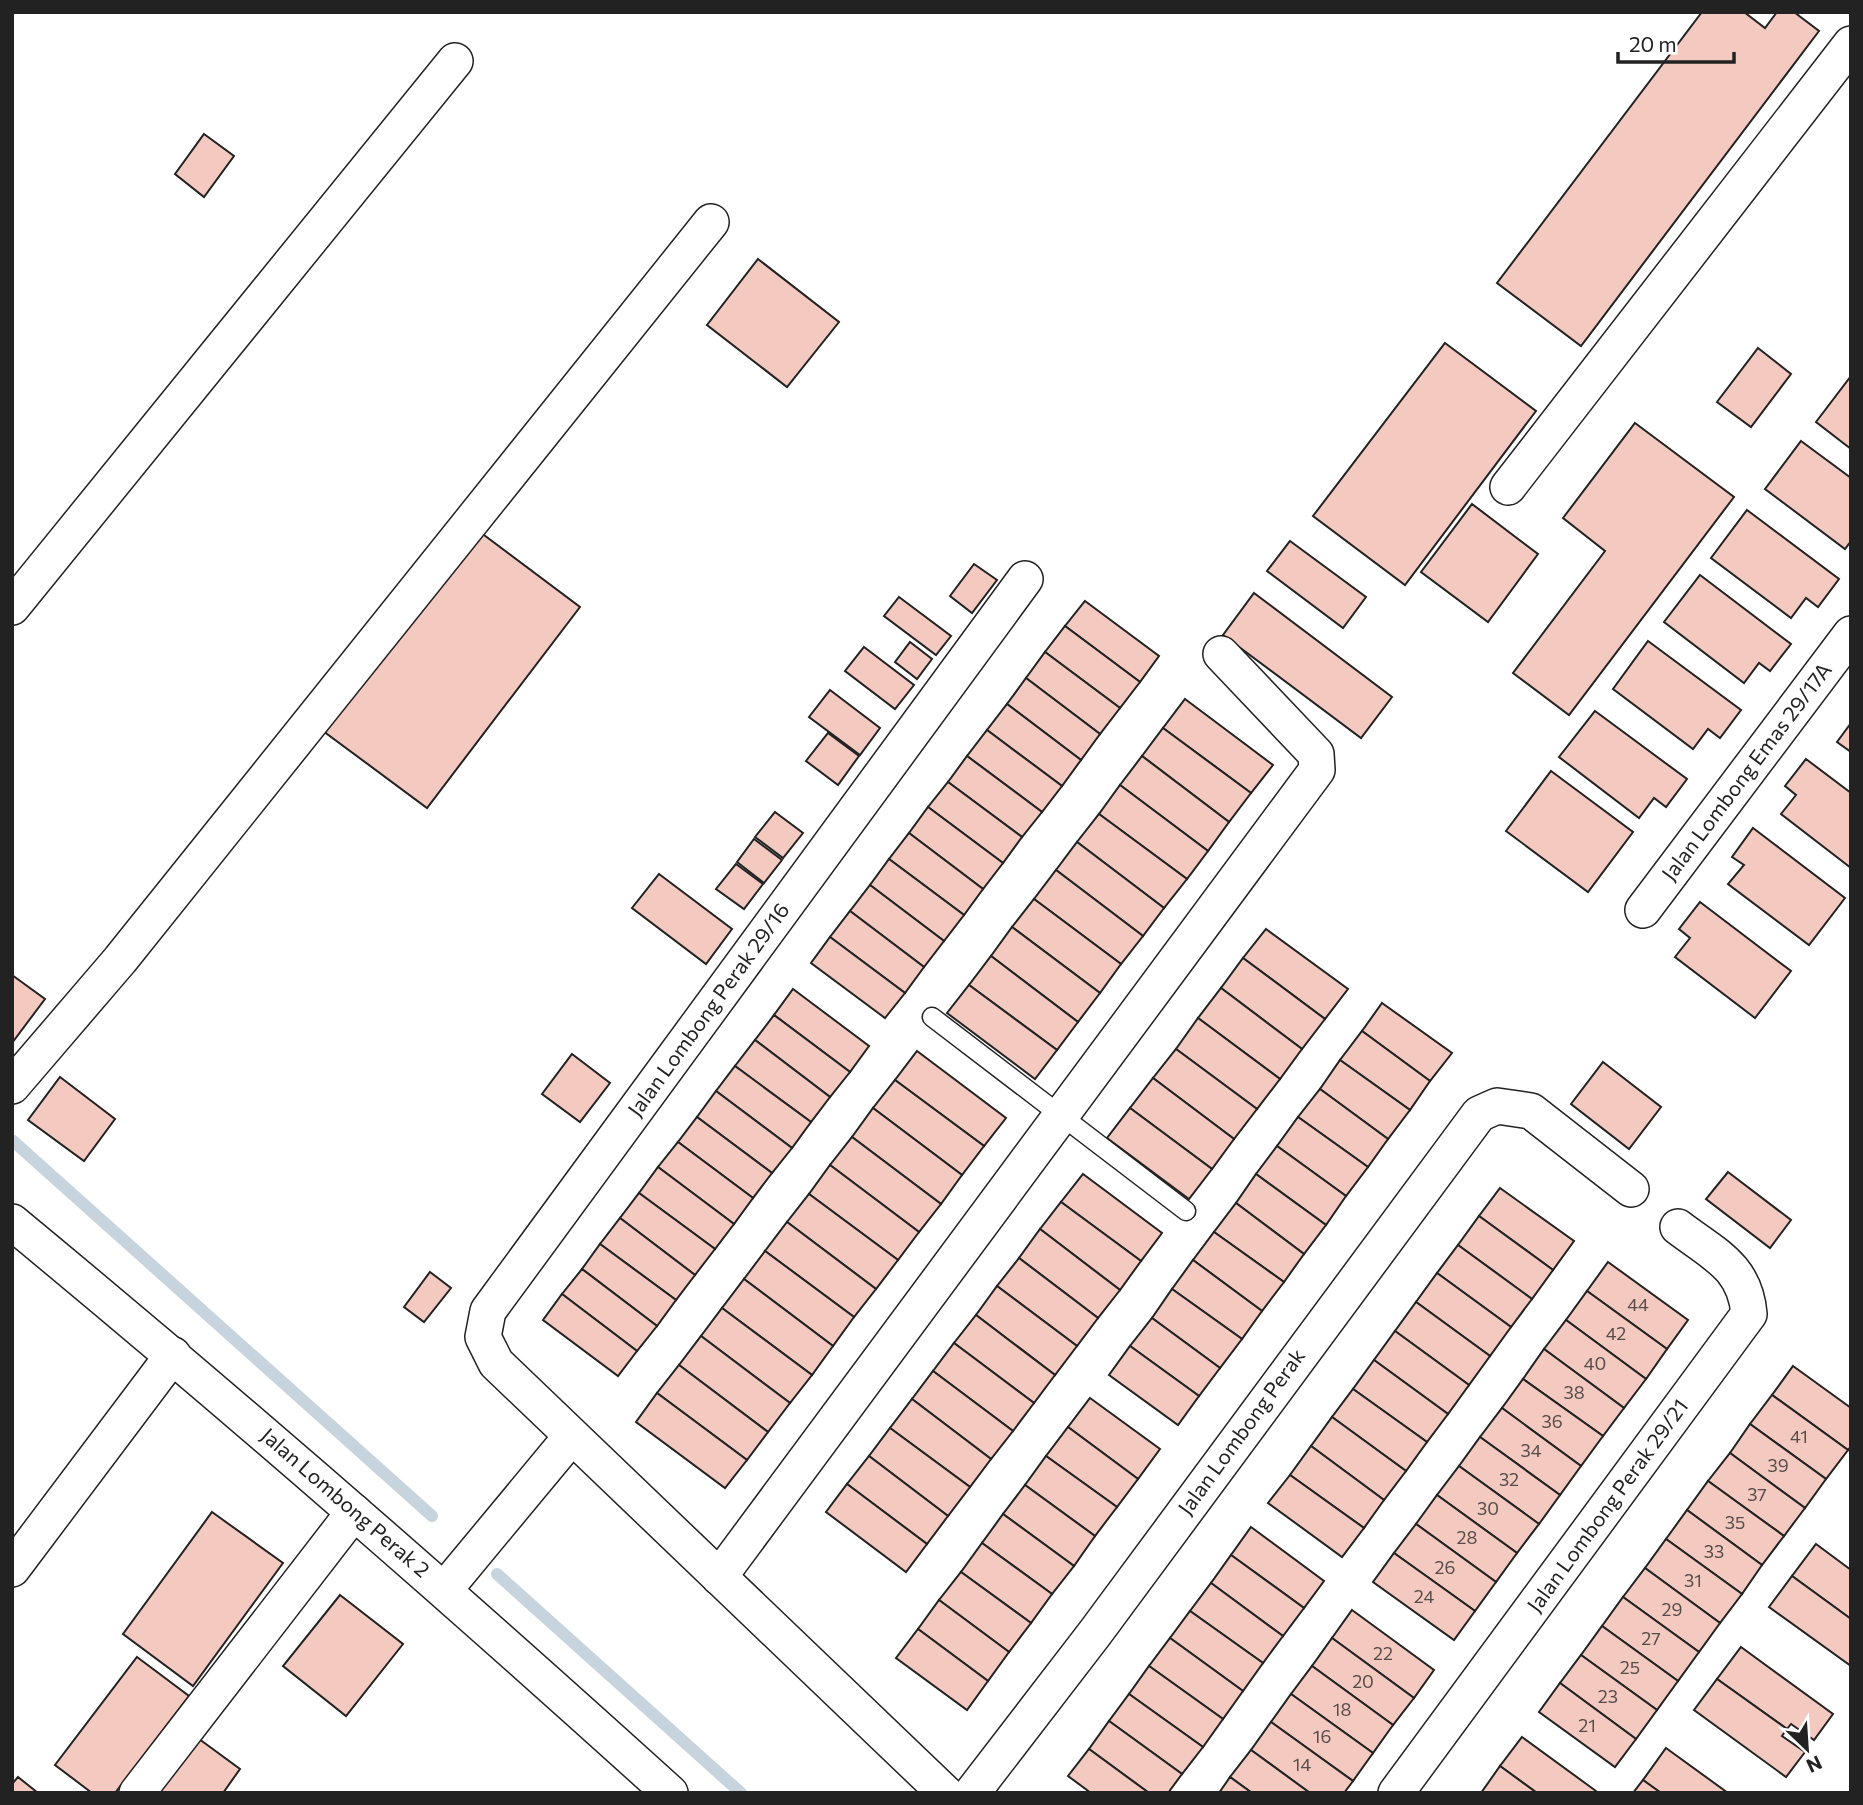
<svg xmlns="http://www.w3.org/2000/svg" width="1863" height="1805" viewBox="0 0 1863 1805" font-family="Commissioner,sans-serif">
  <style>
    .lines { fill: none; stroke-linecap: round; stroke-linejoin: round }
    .stream { stroke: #c7d3dd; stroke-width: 12 }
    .building { fill: #f3c9c0; stroke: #222; stroke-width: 2 }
    .service-casing { stroke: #222; stroke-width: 21 }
    .minor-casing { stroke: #222; stroke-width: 38 }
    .service { stroke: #fff; stroke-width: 18 }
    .minor { stroke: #fff; stroke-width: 35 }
    .labels { text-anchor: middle; stroke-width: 5; stroke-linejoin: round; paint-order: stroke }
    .number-label { font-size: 18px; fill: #564c4a }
    .street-label { font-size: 21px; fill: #222; stroke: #fff }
  </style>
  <rect width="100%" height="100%" fill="#fff"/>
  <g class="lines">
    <!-- stream -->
    <g class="stream">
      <polyline points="12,1140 432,1516"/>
      <polyline points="497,1574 741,1793"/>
    </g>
  </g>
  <!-- building -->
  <g class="building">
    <polygon points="1702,12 1744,12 1765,28 1777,12 1794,12 1819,31 1581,346 1497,283"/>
    <polygon points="204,134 234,156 204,197 175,174"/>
    <polygon points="758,259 839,322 787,387 707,325"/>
    <polygon points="1445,343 1536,411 1405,585 1313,516"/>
    <polygon points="1758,348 1791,374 1751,427 1717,402"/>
    <polygon points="1851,376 1851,449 1816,422"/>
    <polygon points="1635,423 1734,497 1569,715 1513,673 1605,551 1563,518"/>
    <polygon points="1801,441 1851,478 1851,541 1845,549 1765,489"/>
    <polygon points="1472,504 1538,554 1488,622 1421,572"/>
    <polygon points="1747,510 1839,579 1818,607 1806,598 1791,618 1711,558"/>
    <polygon points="472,526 580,607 427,808 319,728"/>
    <polygon points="1290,541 1366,597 1343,628 1267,571"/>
    <polygon points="974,564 997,580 972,613 950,596"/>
    <polygon points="1700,575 1791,644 1770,671 1759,663 1744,683 1664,622"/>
    <polygon points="1254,593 1392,697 1361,738 1223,635"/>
    <polygon points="899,597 951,636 936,655 884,616"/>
    <polygon points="1085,601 1159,656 1140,682 1065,626"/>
    <polygon points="1065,626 1140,682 1120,708 1045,652"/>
    <polygon points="1648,641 1741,710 1720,738 1708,729 1693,749 1613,689"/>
    <polygon points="910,642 932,659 917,679 895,662"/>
    <polygon points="864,647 914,685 895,709 845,671"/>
    <polygon points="1045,652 1120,708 1100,734 1026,678"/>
    <polygon points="1026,678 1100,734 1081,760 1007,704"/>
    <polygon points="830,690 880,728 860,755 809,717"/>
    <polygon points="1185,699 1273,765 1251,793 1163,728"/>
    <polygon points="1007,704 1081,760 1062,786 987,730"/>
    <polygon points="1595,711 1687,779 1666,807 1654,798 1639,818 1559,757"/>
    <polygon points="1851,723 1851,752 1837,742"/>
    <polygon points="1163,728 1251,793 1229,822 1142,756"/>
    <polygon points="987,730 1062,786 1042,812 967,756"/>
    <polygon points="828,733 859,756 838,785 806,761"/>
    <polygon points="967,756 1042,812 1022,837 948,782"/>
    <polygon points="1142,756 1229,822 1208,851 1120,785"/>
    <polygon points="1806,759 1851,793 1851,868 1781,814 1796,795 1785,786"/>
    <polygon points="1551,771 1633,832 1588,892 1506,831"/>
    <polygon points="948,782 1022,837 1003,863 928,807"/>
    <polygon points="1120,785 1208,851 1187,879 1099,814"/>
    <polygon points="928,807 1003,863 983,889 909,833"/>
    <polygon points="775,812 803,833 783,858 755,837"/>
    <polygon points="1099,814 1187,879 1164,908 1077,842"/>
    <polygon points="1753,828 1845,898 1809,945 1728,884 1744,865 1732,857"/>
    <polygon points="909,833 983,889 964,915 889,859"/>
    <polygon points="754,839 782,860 764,883 737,862"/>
    <polygon points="1077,842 1164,908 1143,936 1056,870"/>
    <polygon points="889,859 964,915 944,941 870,885"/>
    <polygon points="736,864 763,884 744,909 716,889"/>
    <polygon points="1056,870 1143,936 1121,964 1034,899"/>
    <polygon points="659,874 732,929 706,964 632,908"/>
    <polygon points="870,885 944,941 924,967 850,911"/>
    <polygon points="1034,899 1121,964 1100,993 1012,927"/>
    <polygon points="1700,902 1791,971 1755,1018 1675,957 1690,938 1679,929"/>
    <polygon points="850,911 924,967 905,993 830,937"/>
    <polygon points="1012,927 1100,993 1078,1022 991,956"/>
    <polygon points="1266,929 1348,989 1325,1019 1243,958"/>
    <polygon points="830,937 905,993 885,1018 811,963"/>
    <polygon points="991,956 1078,1022 1057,1050 969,985"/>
    <polygon points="1243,958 1325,1019 1302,1049 1221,988"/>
    <polygon points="12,975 45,999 12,1043"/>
    <polygon points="969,985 1057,1050 1035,1079 947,1013"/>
    <polygon points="1221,988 1302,1049 1280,1079 1198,1018"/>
    <polygon points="793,989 869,1046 850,1072 774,1015"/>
    <polygon points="1382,1003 1452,1053 1430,1081 1362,1031"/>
    <polygon points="774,1015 850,1072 830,1097 755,1040"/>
    <polygon points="1198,1018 1280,1079 1257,1109 1176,1049"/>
    <polygon points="1362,1031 1430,1081 1410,1110 1340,1060"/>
    <polygon points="755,1040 830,1097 811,1122 735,1066"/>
    <polygon points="1176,1049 1257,1109 1234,1139 1153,1078"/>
    <polygon points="917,1051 1006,1118 984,1146 895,1080"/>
    <polygon points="572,1054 610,1083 580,1122 542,1094"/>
    <polygon points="1340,1060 1410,1110 1388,1139 1320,1089"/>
    <polygon points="1603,1062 1661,1107 1629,1149 1571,1104"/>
    <polygon points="735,1066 811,1122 792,1148 716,1091"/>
    <polygon points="60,1077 115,1119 84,1161 28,1120"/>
    <polygon points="1153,1078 1234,1139 1212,1169 1130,1108"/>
    <polygon points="895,1080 984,1146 962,1175 873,1108"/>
    <polygon points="1320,1089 1388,1139 1368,1167 1298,1117"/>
    <polygon points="716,1091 792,1148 772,1173 697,1117"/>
    <polygon points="873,1108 962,1175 941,1204 852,1137"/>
    <polygon points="1130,1108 1212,1169 1189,1199 1107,1138"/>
    <polygon points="697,1117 772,1173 753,1198 678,1142"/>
    <polygon points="1298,1117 1368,1167 1346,1196 1277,1146"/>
    <polygon points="852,1137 941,1204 919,1232 830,1165"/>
    <polygon points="678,1142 753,1198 734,1224 658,1167"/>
    <polygon points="1277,1146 1346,1196 1326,1225 1256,1174"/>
    <polygon points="830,1165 919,1232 898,1260 809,1194"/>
    <polygon points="658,1167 734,1224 715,1249 639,1193"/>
    <polygon points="1728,1172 1791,1220 1770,1248 1706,1199"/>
    <polygon points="1083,1174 1162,1233 1141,1261 1061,1202"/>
    <polygon points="1256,1174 1326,1225 1304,1254 1236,1203"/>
    <polygon points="1500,1188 1574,1241 1553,1270 1479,1216"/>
    <polygon points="639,1193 715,1249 695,1275 620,1218"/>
    <polygon points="809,1194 898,1260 876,1289 787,1222"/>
    <polygon points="1061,1202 1141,1261 1120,1290 1040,1229"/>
    <polygon points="1236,1203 1304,1254 1284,1282 1214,1232"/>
    <polygon points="1479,1216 1553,1270 1532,1299 1458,1245"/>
    <polygon points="620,1218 695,1275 676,1300 600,1244"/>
    <polygon points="787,1222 876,1289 854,1317 765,1251"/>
    <polygon points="1040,1229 1120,1290 1098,1318 1019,1258"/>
    <polygon points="1214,1232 1284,1282 1262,1311 1193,1260"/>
    <polygon points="600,1244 676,1300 657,1326 582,1269"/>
    <polygon points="1458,1245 1532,1299 1511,1327 1437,1273"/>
    <polygon points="765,1251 854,1317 833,1346 744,1279"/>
    <polygon points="1019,1258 1098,1318 1077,1346 997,1286"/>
    <polygon points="1193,1260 1262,1311 1242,1339 1172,1289"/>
    <polygon points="1608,1262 1688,1320 1667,1349 1587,1291"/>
    <polygon points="582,1269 657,1326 637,1351 562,1294"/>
    <polygon points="430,1272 451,1288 424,1322 404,1307"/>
    <polygon points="1437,1273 1511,1327 1490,1356 1416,1302"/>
    <polygon points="744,1279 833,1346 812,1375 722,1308"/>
    <polygon points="997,1286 1077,1346 1055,1375 976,1315"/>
    <polygon points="1172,1289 1242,1339 1220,1368 1152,1318"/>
    <polygon points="1587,1291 1667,1349 1646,1379 1566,1320"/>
    <polygon points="562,1294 637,1351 618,1376 543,1320"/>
    <polygon points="1416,1302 1490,1356 1469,1385 1395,1331"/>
    <polygon points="722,1308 812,1375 790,1403 701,1336"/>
    <polygon points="976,1315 1055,1375 1034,1403 954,1343"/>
    <polygon points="1152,1318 1220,1368 1199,1396 1130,1346"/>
    <polygon points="1566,1320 1646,1379 1624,1408 1544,1349"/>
    <polygon points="1395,1331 1469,1385 1448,1414 1374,1360"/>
    <polygon points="701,1336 790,1403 768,1432 679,1365"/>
    <polygon points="954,1343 1034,1403 1013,1431 933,1371"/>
    <polygon points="1130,1346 1199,1396 1178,1425 1109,1375"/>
    <polygon points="1544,1349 1624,1408 1603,1436 1523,1379"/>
    <polygon points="1374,1360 1448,1414 1427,1442 1353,1389"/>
    <polygon points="679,1365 768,1432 747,1460 657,1393"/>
    <polygon points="1793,1366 1851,1408 1851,1446 1848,1450 1772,1395"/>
    <polygon points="933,1371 1013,1431 991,1459 912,1399"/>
    <polygon points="1523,1379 1603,1436 1581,1466 1502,1408"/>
    <polygon points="1353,1389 1427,1442 1406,1471 1332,1417"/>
    <polygon points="657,1393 747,1460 725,1488 636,1422"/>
    <polygon points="1772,1395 1848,1450 1826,1479 1750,1424"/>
    <polygon points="1090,1398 1160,1449 1138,1479 1068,1427"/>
    <polygon points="912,1399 991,1459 970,1487 890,1428"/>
    <polygon points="1502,1408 1581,1466 1560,1495 1480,1437"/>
    <polygon points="1332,1417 1406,1471 1384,1500 1311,1446"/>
    <polygon points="1750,1424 1826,1479 1805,1508 1730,1453"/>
    <polygon points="1068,1427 1138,1479 1117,1507 1046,1456"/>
    <polygon points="890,1428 970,1487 948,1516 869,1456"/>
    <polygon points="1480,1437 1560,1495 1539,1524 1459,1466"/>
    <polygon points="1311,1446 1384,1500 1364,1528 1290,1475"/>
    <polygon points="1730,1453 1805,1508 1784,1536 1708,1481"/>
    <polygon points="869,1456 948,1516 927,1544 847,1484"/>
    <polygon points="1046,1456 1117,1507 1095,1536 1025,1485"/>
    <polygon points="1459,1466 1539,1524 1517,1553 1437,1495"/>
    <polygon points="1290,1475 1364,1528 1342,1557 1268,1503"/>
    <polygon points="1708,1481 1784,1536 1762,1565 1687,1510"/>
    <polygon points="847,1484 927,1544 906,1572 826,1512"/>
    <polygon points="1025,1485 1095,1536 1074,1566 1003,1514"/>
    <polygon points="1437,1495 1517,1553 1496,1582 1416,1524"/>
    <polygon points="1687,1510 1762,1565 1742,1594 1666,1539"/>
    <polygon points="212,1512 283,1563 193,1686 123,1634"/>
    <polygon points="1003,1514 1074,1566 1052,1594 982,1543"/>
    <polygon points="1416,1524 1496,1582 1475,1611 1394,1553"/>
    <polygon points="1251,1527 1324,1581 1304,1608 1231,1555"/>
    <polygon points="1666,1539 1742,1594 1720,1623 1645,1568"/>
    <polygon points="982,1543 1052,1594 1031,1623 961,1572"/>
    <polygon points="1816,1544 1851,1570 1851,1619 1792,1576"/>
    <polygon points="1394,1553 1475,1611 1454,1640 1373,1582"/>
    <polygon points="1231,1555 1304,1608 1283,1636 1211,1583"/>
    <polygon points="1645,1568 1720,1623 1699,1652 1623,1597"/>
    <polygon points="961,1572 1031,1623 1009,1652 939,1600"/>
    <polygon points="1792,1576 1851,1619 1851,1666 1769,1607"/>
    <polygon points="1211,1583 1283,1636 1263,1663 1190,1611"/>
    <polygon points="340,1595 403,1644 346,1716 283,1666"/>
    <polygon points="1623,1597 1699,1652 1678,1681 1602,1626"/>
    <polygon points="939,1600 1009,1652 988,1681 918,1629"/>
    <polygon points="1352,1610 1434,1670 1414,1698 1332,1638"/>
    <polygon points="1190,1611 1263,1663 1243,1691 1170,1638"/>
    <polygon points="1602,1626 1678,1681 1657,1710 1581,1655"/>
    <polygon points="918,1629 988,1681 967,1710 896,1658"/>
    <polygon points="1170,1638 1243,1691 1223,1719 1149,1666"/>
    <polygon points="1332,1638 1414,1698 1393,1725 1312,1666"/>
    <polygon points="1741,1647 1833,1714 1814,1740 1791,1724 1787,1729 1717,1679"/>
    <polygon points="1581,1655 1657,1710 1636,1739 1560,1683"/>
    <polygon points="137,1657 189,1696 115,1793 92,1793 55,1765"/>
    <polygon points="1149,1666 1223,1719 1203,1747 1129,1694"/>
    <polygon points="1312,1666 1393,1725 1373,1753 1291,1694"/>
    <polygon points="1717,1679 1787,1729 1782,1736 1805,1752 1786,1777 1694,1710"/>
    <polygon points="1560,1683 1636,1739 1615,1767 1539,1712"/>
    <polygon points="1129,1694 1203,1747 1182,1774 1109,1721"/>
    <polygon points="1291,1694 1373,1753 1353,1781 1271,1722"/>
    <polygon points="1109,1721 1182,1774 1168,1793 1149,1793 1089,1749"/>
    <polygon points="1271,1722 1353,1781 1344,1793 1310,1793 1251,1750"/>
    <polygon points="195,1736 240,1769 223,1793 154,1793"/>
    <polygon points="1522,1737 1596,1791 1594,1793 1537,1793 1500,1766"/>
    <polygon points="1666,1748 1728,1793 1661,1793 1643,1780"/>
    <polygon points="1089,1749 1149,1793 1091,1793 1068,1776"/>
    <polygon points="1251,1750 1310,1793 1252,1793 1230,1777"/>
    <polygon points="1500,1766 1537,1793 1481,1793"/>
    <polygon points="18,1777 38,1793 12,1793 12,1784"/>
    <polygon points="1230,1777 1252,1793 1219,1793"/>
    <polygon points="1643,1780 1661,1793 1633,1793"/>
  </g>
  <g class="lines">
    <defs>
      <polyline id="service" points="932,1017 1186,1211"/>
      <g id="minor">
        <polyline points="1508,487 1851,44"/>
        <polyline points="12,607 455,61"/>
        <polyline points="1643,910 1851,634"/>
        <polyline points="12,1086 120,960 711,222"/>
        <path d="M12,1222C236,1407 455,1598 670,1793"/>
        <polyline points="12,1569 173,1355"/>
        <polyline points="719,1577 1317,770 1316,754 1221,654"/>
        <polyline points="445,1589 571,1437"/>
        <polyline points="137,1793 354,1512"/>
        <polyline points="945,1793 496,1363 483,1337 488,1311 1025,579"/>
        <polyline points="972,1793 1095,1633 1479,1114 1497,1106 1531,1111 1631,1189"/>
        <path d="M1396,1793L1749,1314C1745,1266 1713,1254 1678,1227"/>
      </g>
    </defs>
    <!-- service casing -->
    <use href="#service" class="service-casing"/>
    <!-- minor casing -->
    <use href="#minor" class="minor-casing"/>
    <!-- service -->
    <use href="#service" class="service"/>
    <!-- minor -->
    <use href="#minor" class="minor"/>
  </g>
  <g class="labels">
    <!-- number labels -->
    <g class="number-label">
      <text x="1638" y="1311">44</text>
      <text x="1616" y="1340">42</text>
      <text x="1595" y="1370">40</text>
      <text x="1574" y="1399">38</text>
      <text x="1552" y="1428">36</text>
      <text x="1799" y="1443">41</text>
      <text x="1531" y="1457">34</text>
      <text x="1778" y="1472">39</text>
      <text x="1509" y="1486">32</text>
      <text x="1757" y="1501">37</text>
      <text x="1488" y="1515">30</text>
      <text x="1735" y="1529">35</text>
      <text x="1467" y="1544">28</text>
      <text x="1714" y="1558">33</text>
      <text x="1445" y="1574">26</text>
      <text x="1693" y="1587">31</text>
      <text x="1424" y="1603">24</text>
      <text x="1672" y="1616">29</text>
      <text x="1651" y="1645">27</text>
      <text x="1383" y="1660">22</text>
      <text x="1630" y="1674">25</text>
      <text x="1363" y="1688">20</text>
      <text x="1608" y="1703">23</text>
      <text x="1342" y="1716">18</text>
      <text x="1587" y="1732">21</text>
      <text x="1322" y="1743">16</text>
      <text x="1302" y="1771">14</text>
    </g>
    <!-- street labels -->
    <g class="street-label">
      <text transform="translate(1747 772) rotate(-53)" y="7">Jalan Lombong Emas 29/17A</text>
      <text transform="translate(709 1010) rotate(-54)" y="7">Jalan Lombong Perak 29/16</text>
      <text transform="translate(1242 1432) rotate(-54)" y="7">Jalan Lombong Perak</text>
      <text transform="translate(345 1503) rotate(41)" y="7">Jalan Lombong Perak 2</text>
      <text transform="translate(1608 1506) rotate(-54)" y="7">Jalan Lombong Perak 29/21</text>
    </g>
  </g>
  <!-- border -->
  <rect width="1863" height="1805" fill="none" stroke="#222222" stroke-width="28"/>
  <!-- north arrow -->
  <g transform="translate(1807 1749) rotate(155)" stroke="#ffffff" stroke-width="5" paint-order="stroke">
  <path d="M0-5L12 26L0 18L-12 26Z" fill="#222222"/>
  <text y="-10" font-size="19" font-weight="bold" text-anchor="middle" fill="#222222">N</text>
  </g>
  <!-- scale -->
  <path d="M1618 52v10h116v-10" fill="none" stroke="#222222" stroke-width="3.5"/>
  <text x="1629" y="52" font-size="21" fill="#222222" stroke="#ffffff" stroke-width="5" paint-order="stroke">20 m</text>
</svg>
